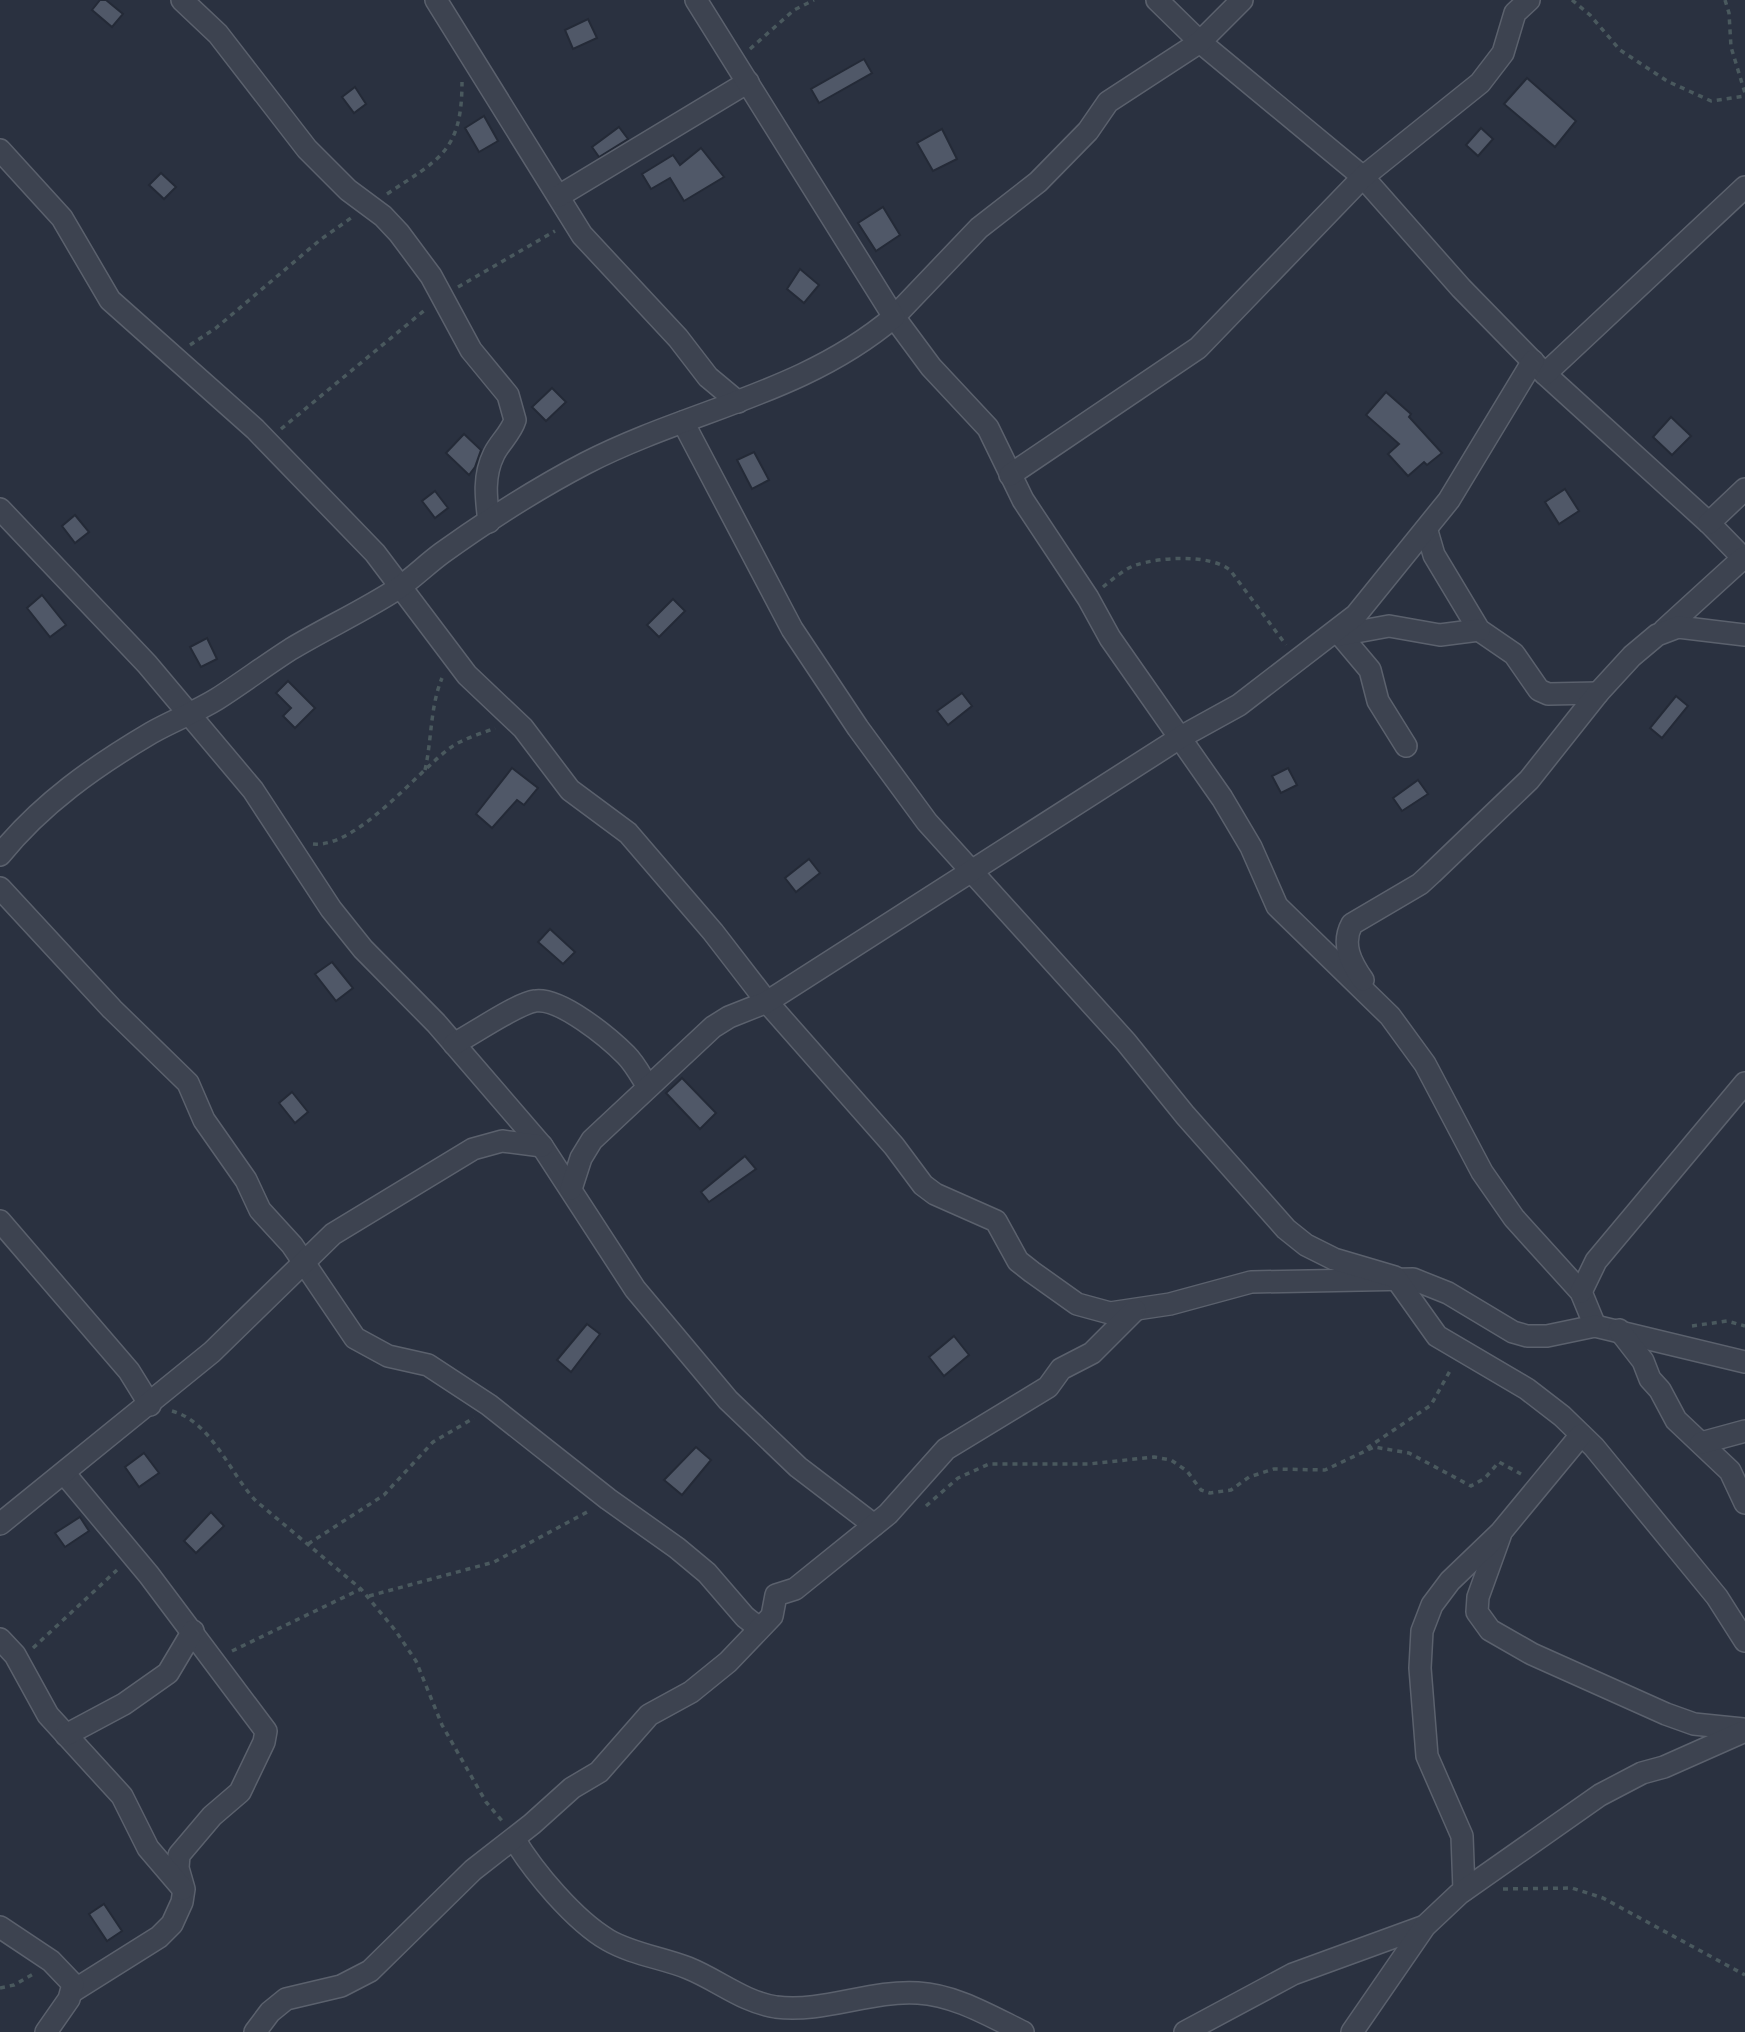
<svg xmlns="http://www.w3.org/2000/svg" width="1745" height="2032" viewBox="0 0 1745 2032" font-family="'Fira Sans',sans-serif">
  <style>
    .building { fill: #505868; stroke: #242a37; stroke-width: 2 }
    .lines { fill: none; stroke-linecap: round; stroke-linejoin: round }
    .minor-casing { stroke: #5b616d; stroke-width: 24 }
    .path { stroke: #4a595e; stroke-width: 3.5; stroke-dasharray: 5 5; stroke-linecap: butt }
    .minor { stroke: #3d4350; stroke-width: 21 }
  </style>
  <rect width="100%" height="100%" fill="#2a3140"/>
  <!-- building -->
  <g class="building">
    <polygon points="100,0 106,0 123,14 112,27 92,10"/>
    <polygon points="588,19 597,38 573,49 565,30"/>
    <polygon points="864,59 872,73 819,103 811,89"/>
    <polygon points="1527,78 1576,121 1555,147 1504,104"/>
    <polygon points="355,87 366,104 354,113 342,97"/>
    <polygon points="484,116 498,141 479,152 465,128"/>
    <polygon points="619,127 628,139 599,157 592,147"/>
    <polygon points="1481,128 1493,139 1478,156 1466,145"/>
    <polygon points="942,129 957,159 933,171 917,143"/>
    <polygon points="701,148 724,177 684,201 670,178 651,189 642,174 673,155 680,165"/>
    <polygon points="161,173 176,187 164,199 149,185"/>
    <polygon points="883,207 900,235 876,251 858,223"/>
    <polygon points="800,269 819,285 804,303 787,289"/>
    <polygon points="552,388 566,402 546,421 532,407"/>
    <polygon points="1386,392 1411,414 1409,417 1442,453 1427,465 1424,462 1408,476 1388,454 1399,444 1366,415"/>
    <polygon points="1671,417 1691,436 1672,455 1653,437"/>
    <polygon points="464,434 481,450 475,467 469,475 446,453"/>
    <polygon points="754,452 769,480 752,489 737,460"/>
    <polygon points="1565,489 1579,511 1559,524 1545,502"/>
    <polygon points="435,491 448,508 435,518 422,501"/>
    <polygon points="75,515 89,532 75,543 62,526"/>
    <polygon points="42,595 66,625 50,637 27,608"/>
    <polygon points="673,599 685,611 659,637 647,625"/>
    <polygon points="207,638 217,659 201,667 190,647"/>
    <polygon points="288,681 315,708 295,728 283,716 291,708 276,693"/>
    <polygon points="962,693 972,706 948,725 937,711"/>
    <polygon points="1676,696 1688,706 1662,738 1650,728"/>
    <polygon points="512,768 538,788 524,805 517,800 492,828 476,814"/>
    <polygon points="1288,768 1297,785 1281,793 1272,776"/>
    <polygon points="1418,780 1428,794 1402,811 1393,798"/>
    <polygon points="809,859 820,873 796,892 785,878"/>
    <polygon points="550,929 575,952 563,964 538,942"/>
    <polygon points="332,962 353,988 336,1001 315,974"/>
    <polygon points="682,1078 716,1113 700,1129 666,1093"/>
    <polygon points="292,1092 308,1112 295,1123 279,1103"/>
    <polygon points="745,1156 756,1169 709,1202 701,1192"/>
    <polygon points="587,1324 600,1334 571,1372 557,1360"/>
    <polygon points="954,1336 969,1355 944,1376 929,1357"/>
    <polygon points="696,1447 711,1460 682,1495 664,1480"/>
    <polygon points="144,1453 159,1473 139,1487 125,1467"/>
    <polygon points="211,1512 224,1526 196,1553 184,1541"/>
    <polygon points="80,1517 89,1531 65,1547 55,1533"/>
    <polygon points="104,1904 122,1931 107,1941 89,1914"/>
  </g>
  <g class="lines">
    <defs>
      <g id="minor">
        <path d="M182,0L218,34L307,149L348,190L383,216L399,233L431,276L471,350L508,395L515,420C511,433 500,442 494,454C483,476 486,498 489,522"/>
        <polyline points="436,0 582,235 678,338 708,377 738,402"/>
        <polyline points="1157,0 1200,42 1363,177 1461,288 1545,374 1709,523 1745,560"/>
        <polyline points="1242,0 1200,42 1108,102 1088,131 1038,182 979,228 894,317 931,367 988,428 1023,500 1088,598 1110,638 1222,798 1251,847 1277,906 1390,1016 1425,1064 1482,1172 1514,1218 1581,1292 1595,1326"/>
        <polyline points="0,150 62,218 110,300 255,429 375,553 467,675 523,728 570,790 628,833 713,932 767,1002 894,1146 923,1185 935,1194 996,1221 1018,1261 1032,1272 1077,1304 1110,1313 1170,1304 1251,1282 1413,1279 1448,1293 1513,1332 1527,1336 1547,1336 1595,1326 1745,1362"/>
        <polyline points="559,196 748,82"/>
        <polyline points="1545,374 1745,187"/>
        <polyline points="683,422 792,629 858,728 927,822 1126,1042 1185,1115 1286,1229 1306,1245 1334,1259 1395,1277 1437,1336 1527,1389 1562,1416 1594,1447 1717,1597 1745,1641"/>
        <polyline points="1010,475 1198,348 1363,177 1480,83 1503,53 1515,13 1529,0"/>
        <polyline points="0,509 147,664 253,790 331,909 363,949 436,1023 542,1146 635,1289 728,1400 798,1467 874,1525"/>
        <polyline points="1709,523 1745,489"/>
        <polyline points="1427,531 1434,555 1479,630 1514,654 1539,690 1548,694 1598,693"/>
        <polyline points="1664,630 1743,558"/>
        <polyline points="1338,632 1370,670 1378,701 1406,746"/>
        <polyline points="1340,635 1389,626 1440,635 1479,630"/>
        <path d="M0,855C41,804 95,766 151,733C172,721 196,712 217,699C242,683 266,665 291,649C326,628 363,611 397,589C413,578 427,564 442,553C488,520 536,489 586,463C689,410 803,394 894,317L696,0"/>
        <polyline points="0,888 112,1009 188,1083 204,1120 246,1180 260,1210 292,1245 355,1338 388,1356 428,1365 489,1405 608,1499 677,1548 707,1573 745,1617 759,1628"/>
        <path d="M1363,980C1351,963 1341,944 1352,924L1420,884L1432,873L1529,780L1598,693L1632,656L1657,635L1678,627L1745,635"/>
        <path d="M454,1044C473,1034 518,1003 535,1001C560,997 609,1038 626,1055C635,1064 641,1076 648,1087"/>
        <polyline points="571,1189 581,1158 592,1140 713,1027 729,1017 767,1002 1181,737 1239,705 1356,615 1449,500 1533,361"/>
        <polyline points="0,1221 129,1371 150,1405"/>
        <polyline points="1581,1292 1596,1261 1745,1083"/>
        <polyline points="1619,1330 1643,1361 1650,1379 1660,1390 1676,1420 1730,1471 1745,1503"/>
        <polyline points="1701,1443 1745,1431"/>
        <polyline points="64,1473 149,1575 266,1731 264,1742 240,1792 212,1816 179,1855 178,1868 184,1889 182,1902 172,1924 159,1937 73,1991"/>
        <polyline points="0,1524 212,1352 333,1234 473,1149 502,1141 542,1146"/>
        <polyline points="1500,1536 1478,1597 1477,1612 1490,1630 1532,1654 1666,1714 1694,1724 1743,1729"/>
        <polyline points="0,1639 15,1655 48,1715 122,1796 148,1848 183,1889"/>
        <polyline points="66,1735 124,1704 168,1673 193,1631"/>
        <path d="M514,1839C534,1872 574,1920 608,1940C632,1954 663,1958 688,1968C718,1980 743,2002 776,2007C824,2013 870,1990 918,1993C955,1995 990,2016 1023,2032"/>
        <polyline points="1464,1890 1462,1836 1427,1756 1420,1668 1422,1631 1432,1605 1450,1581 1501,1532 1581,1435"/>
        <polyline points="0,1927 51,1961 73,1984 69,1999 46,2032"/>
        <polyline points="255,2032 270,2012 286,1999 341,1986 370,1971 473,1870 532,1824 572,1788 599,1772 649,1715 691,1692 728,1662 772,1616 776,1595 795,1589 888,1514 946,1449 1048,1387 1061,1369 1092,1353 1135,1310"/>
        <polyline points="1185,2032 1293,1974 1422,1927"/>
        <polyline points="1352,2032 1425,1926 1459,1894 1600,1795 1642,1773 1664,1767 1745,1731"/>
      </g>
    </defs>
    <!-- minor casing -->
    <use href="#minor" class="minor-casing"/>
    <!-- path -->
    <g class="path">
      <polyline points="1572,0 1590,15 1620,50 1667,81 1711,101 1745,96"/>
      <polyline points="1725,0 1729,13 1731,47 1745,93"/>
      <polyline points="750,49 794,10 814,0"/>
      <path d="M387,194C439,159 462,152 462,82"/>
      <polyline points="458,287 555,231"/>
      <polyline points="190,345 216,328 320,240 351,218"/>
      <polyline points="281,429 426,309"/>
      <path d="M1103,587C1113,579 1124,569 1136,565C1160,557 1210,554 1230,570L1286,645"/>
      <path d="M425,770C432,739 430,707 442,678"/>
      <path d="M313,844C357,848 416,773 450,748C462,739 480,734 495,728"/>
      <polyline points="1692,1326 1727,1321 1745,1326"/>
      <path d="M172,1411C212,1422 230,1474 256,1501L361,1589L395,1630L416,1661L442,1725L486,1802L503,1822"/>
      <polyline points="1367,1448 1431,1405 1451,1369"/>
      <polyline points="926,1506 958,1478 989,1464 1089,1464 1154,1457 1171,1460 1187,1471 1201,1490 1210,1493 1231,1490 1249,1477 1274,1469 1325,1470 1374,1447 1409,1453 1471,1486 1485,1478 1499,1462 1521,1474"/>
      <polyline points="308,1544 384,1495 433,1442 474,1418"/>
      <polyline points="369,1596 494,1562 589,1511"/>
      <polyline points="33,1648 117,1570"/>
      <polyline points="232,1651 361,1589"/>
      <polyline points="1503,1889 1572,1888 1603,1898 1745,1975"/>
      <polyline points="0,1988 14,1985 35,1973"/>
    </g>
    <!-- minor -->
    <use href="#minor" class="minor"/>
  </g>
</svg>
